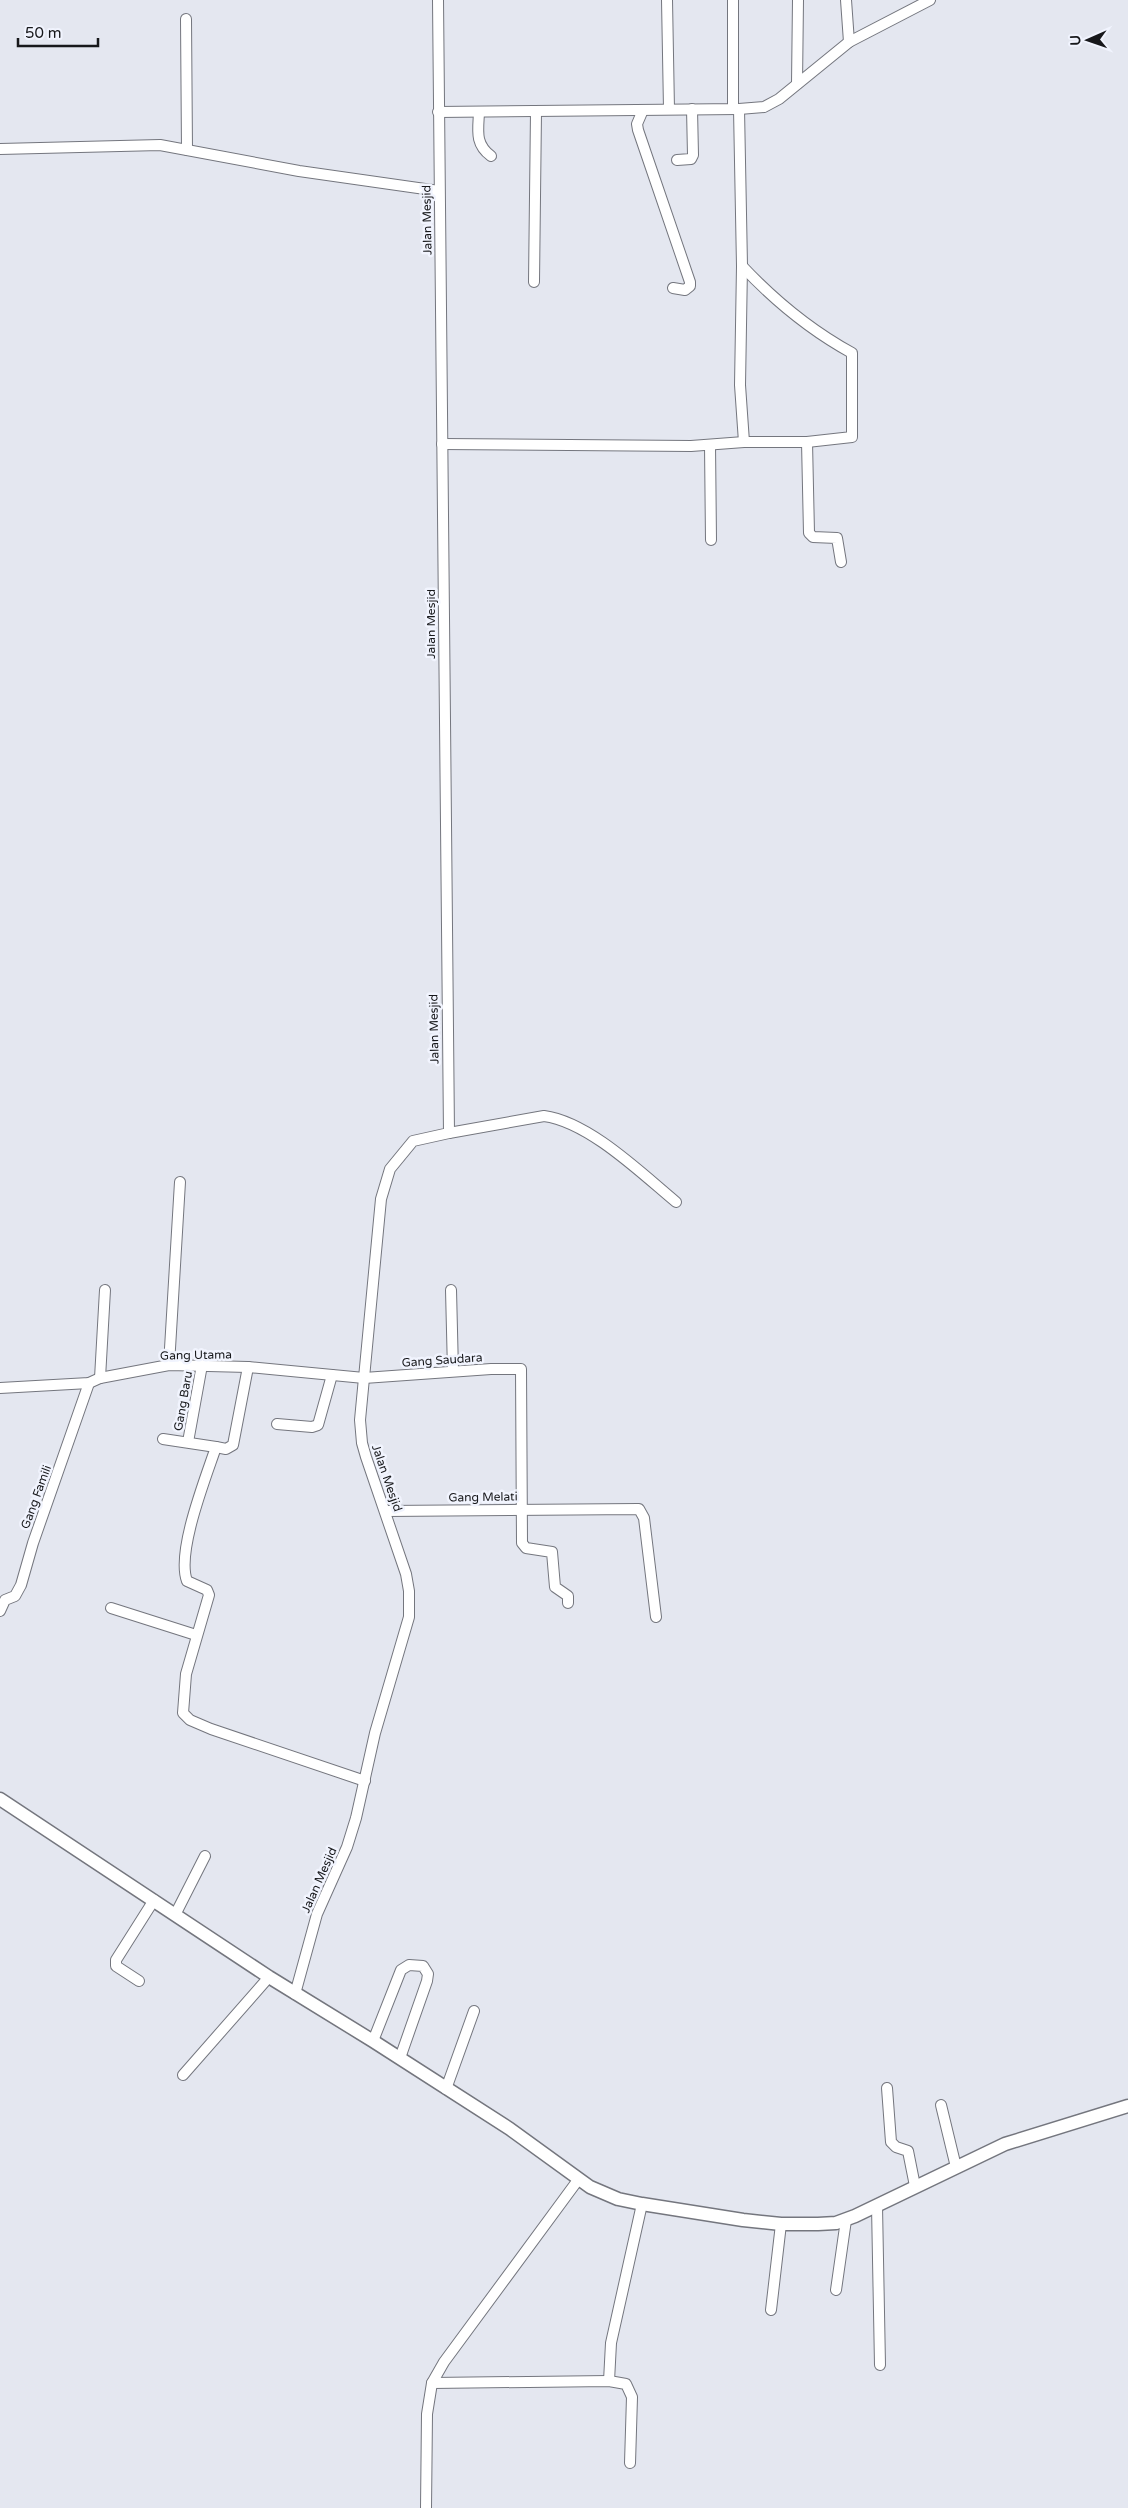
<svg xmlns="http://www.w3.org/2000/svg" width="1128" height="2508" viewBox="0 0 1128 2508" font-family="'Varela Round',sans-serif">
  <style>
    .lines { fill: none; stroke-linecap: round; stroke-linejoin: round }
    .minor-casing { stroke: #74767e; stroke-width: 12 }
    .tertiary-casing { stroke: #74767e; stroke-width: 15 }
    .minor { stroke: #fff; stroke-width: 10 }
    .tertiary { stroke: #fff; stroke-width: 12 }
    .labels { text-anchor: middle; stroke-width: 5; stroke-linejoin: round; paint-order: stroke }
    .street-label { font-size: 12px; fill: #17181b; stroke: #f1f4fe }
  </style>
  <rect width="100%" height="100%" fill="#e4e7f0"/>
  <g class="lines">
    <defs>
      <g id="minor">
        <polyline points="667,0 669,109"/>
        <polyline points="846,0 849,42"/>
        <polyline points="186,19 187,150"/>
        <polyline points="797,84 798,0"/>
        <polyline points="733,109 733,0"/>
        <polyline points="739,109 742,266 740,385 744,442"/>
        <polyline points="643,110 637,124 638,130 690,282 690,286 685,290 673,288"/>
        <polyline points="438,112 739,109 764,107 779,99 849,42 930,0"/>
        <path d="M479,113C478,131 475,144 491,156"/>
        <polyline points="0,149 160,145 299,171 439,191"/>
        <polyline points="677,160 691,159 693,155 692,109"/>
        <polyline points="534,282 536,112"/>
        <polyline points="807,442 809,533 813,537 837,538 841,562"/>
        <path d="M442,444L691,446L744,442H807L852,437V353C810,330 774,300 742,266"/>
        <polyline points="710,445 711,540"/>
        <path d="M449,1133L544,1116C589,1122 641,1173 676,1202"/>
        <polyline points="451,1290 453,1371"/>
        <polyline points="169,1365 180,1182"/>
        <polyline points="100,1378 105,1290"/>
        <polyline points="0,1388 89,1383 100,1378 169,1365 248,1367 364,1378 491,1369 521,1369 522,1543 526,1548 552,1552 555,1587 568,1596 568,1603"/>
        <polyline points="277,1424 312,1427 318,1425 332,1375"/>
        <path d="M163,1439L216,1447C206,1477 176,1552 187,1581L207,1590L209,1595L186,1674L183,1713L190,1720L211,1729L365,1781"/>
        <polyline points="188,1442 202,1365"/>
        <polyline points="216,1447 226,1449 233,1445 248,1367"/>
        <polyline points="386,1511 639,1509 644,1518 656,1617"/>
        <polyline points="111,1608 196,1635"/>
        <polyline points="0,1611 5,1600 15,1596 21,1585 33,1543 89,1383"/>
        <polyline points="175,1915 205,1856"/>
        <polyline points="139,1981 116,1966 116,1960 154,1900"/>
        <polyline points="295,1994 317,1914 347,1847 356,1818 375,1733 409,1617 409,1591 406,1574 366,1457 362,1443 360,1420 381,1199 390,1169 413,1141 449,1133 438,0"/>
        <polyline points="373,2041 401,1970 409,1965 423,1966 428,1974 427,1981 400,2058"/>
        <polyline points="183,2075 269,1977"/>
        <polyline points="887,2088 891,2142 896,2147 908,2151 915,2186"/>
        <polyline points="446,2089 474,2011"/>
        <polyline points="941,2105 956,2167"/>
        <polyline points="877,2206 880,2365"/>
        <polyline points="836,2290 846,2220"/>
        <polyline points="771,2310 781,2224"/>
        <polyline points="609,2381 611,2343 642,2204"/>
        <polyline points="432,2383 609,2381 626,2384 632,2397 630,2463"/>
        <polyline points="426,2508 427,2414 432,2383 444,2362 578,2180"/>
      </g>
      <polyline id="tertiary" points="0,1799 269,1977 373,2041 510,2129 590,2187 618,2199 642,2204 743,2220 781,2224 818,2224 836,2223 855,2216 1005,2144 1128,2106"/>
    </defs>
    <!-- minor casing -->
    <use href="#minor" class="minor-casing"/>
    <!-- tertiary casing -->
    <use href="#tertiary" class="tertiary-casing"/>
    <!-- minor -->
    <use href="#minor" class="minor"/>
    <!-- tertiary -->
    <use href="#tertiary" class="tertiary"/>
  </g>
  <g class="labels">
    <!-- street labels -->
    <g class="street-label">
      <text transform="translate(427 220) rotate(-91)" y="4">Jalan Mesjid</text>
      <text transform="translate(431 624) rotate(-90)" y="4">Jalan Mesjid</text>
      <text transform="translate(434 1029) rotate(-91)" y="4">Jalan Mesjid</text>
      <text transform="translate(196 1355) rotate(-1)" y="4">Gang Utama</text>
      <text transform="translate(442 1360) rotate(-4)" y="4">Gang Saudara</text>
      <text transform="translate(183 1401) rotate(-80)" y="4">Gang Baru</text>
      <text transform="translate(387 1478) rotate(71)" y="4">Jalan Mesjid</text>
      <text transform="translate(36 1497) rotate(-70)" y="4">Gang Famili</text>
      <text transform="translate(483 1497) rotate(-1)" y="4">Gang Melati</text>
      <text transform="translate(319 1880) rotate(-66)" y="4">Jalan Mesjid</text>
    </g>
  </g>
  <!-- north arrow -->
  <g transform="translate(1088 40) rotate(268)" stroke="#f1f4fe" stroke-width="4" paint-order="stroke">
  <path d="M0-4L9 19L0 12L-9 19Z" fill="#17181b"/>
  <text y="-8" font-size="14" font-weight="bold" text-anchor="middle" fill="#17181b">U</text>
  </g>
  <!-- scale -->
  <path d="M18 38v8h80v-8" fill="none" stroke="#17181b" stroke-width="2.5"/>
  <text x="25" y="38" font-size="15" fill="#17181b" stroke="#f1f4fe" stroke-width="4" paint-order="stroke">50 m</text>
</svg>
